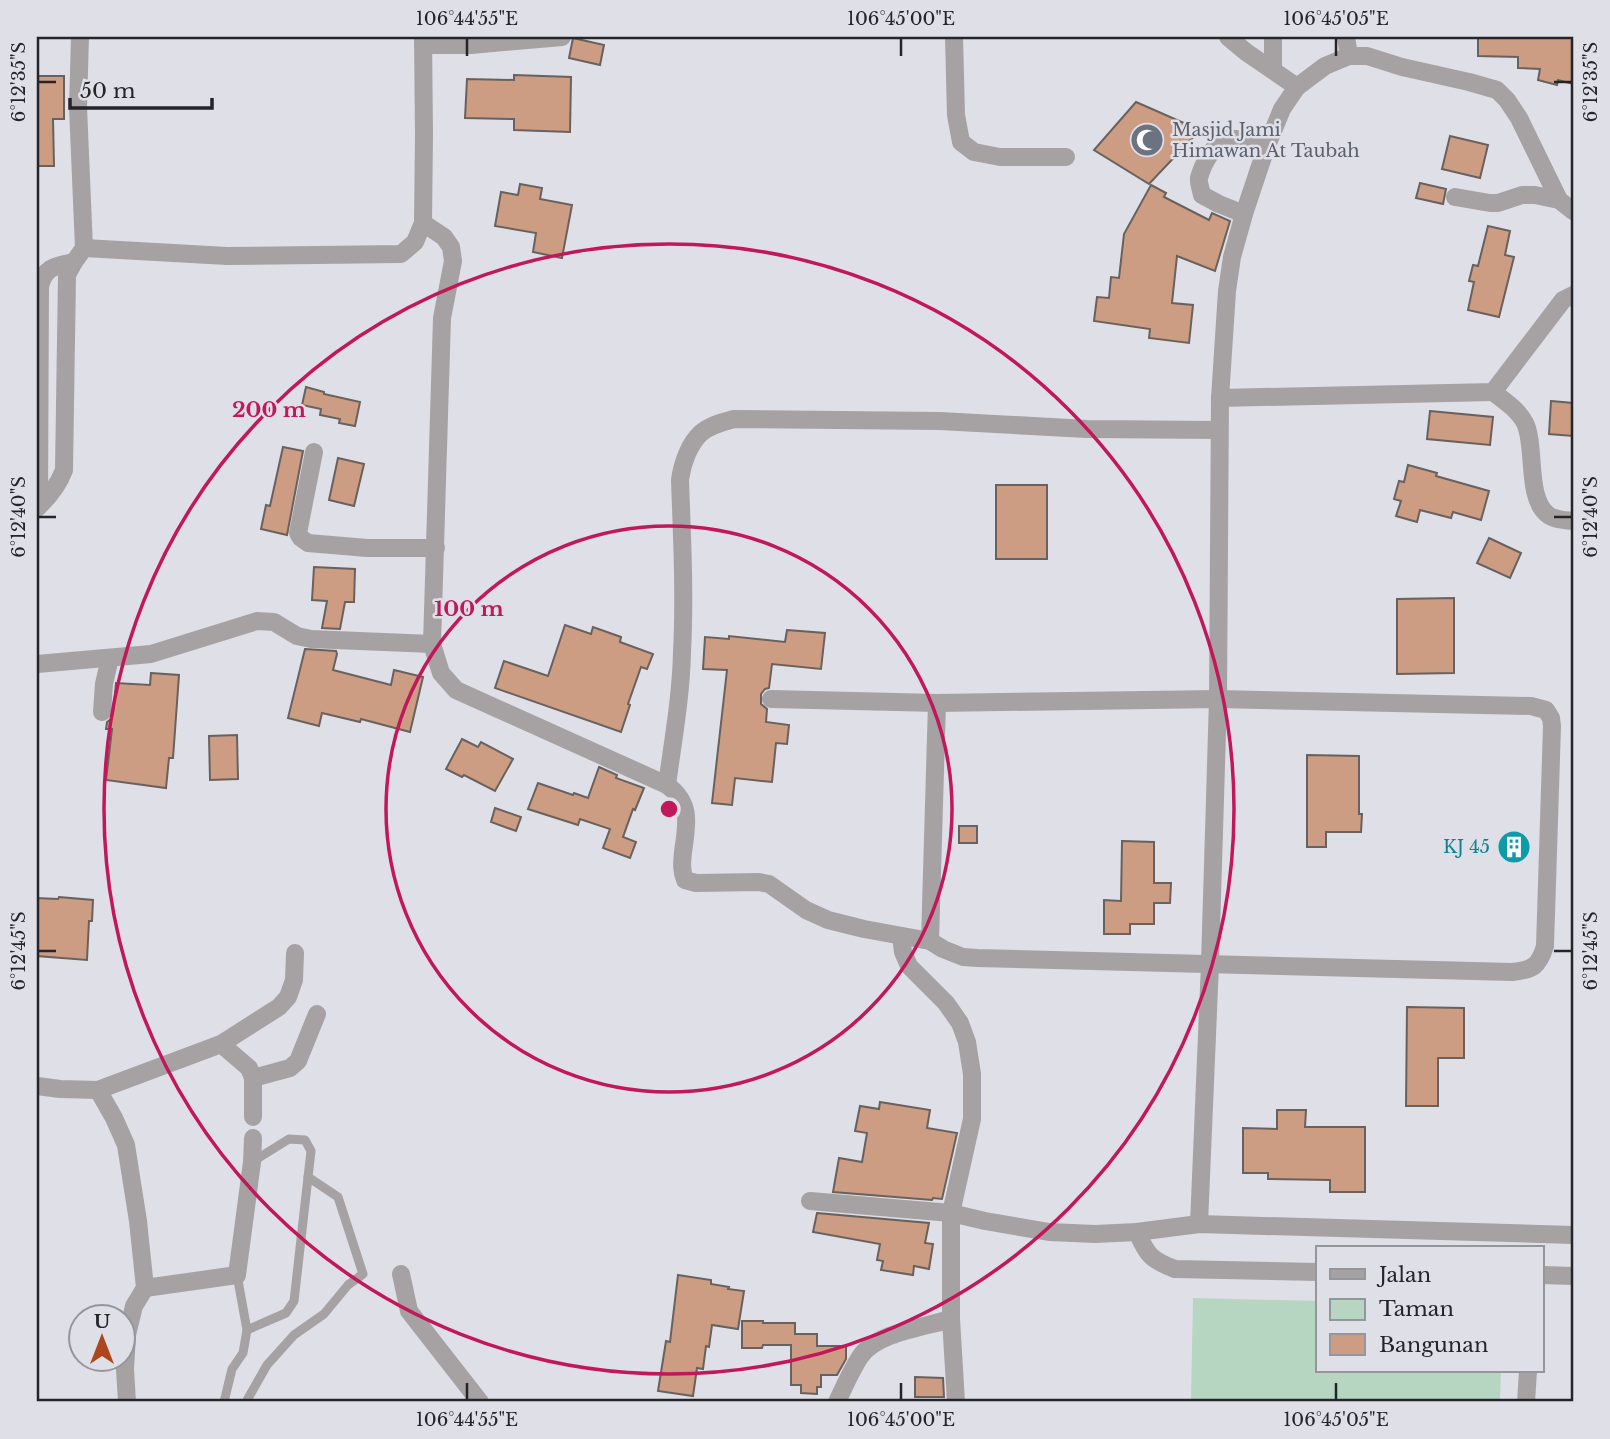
<svg xmlns="http://www.w3.org/2000/svg" width="1610" height="1439" viewBox="0 0 1610 1439" font-family="'Libre Baskerville',serif">
  <style>
    .green { fill: #b6d6c2 }
    .building { fill: #cc9d83; stroke: #69615d; stroke-width: 2 }
    .lines { fill: none; stroke-linecap: round; stroke-linejoin: round }
    .service { stroke: #a6a2a3; stroke-width: 9 }
    .minor { stroke: #a6a2a3; stroke-width: 18 }
    .ticks { fill: none; stroke: #252529; stroke-width: 2.5 }
    .ring { fill: none; stroke: #c2185b; stroke-width: 3.5 }
    .labels { text-anchor: middle; stroke-width: 5; stroke-linejoin: round; paint-order: stroke }
    .worship-label { font-size: 18px; fill: #5b616d; stroke: #dfdfe8; text-anchor: start }
    .culture-label { font-size: 18px; fill: #0d838f; stroke: #dfdfe8; text-anchor: end }
    .centre { fill: #c2185b; stroke: #dfdfe8; stroke-width: 3.5 }
    .ring-label { font-size: 21px; text-anchor: middle; font-weight: bold; fill: #c2185b; stroke: #dfdfe8; stroke-width: 5; stroke-linejoin: round; paint-order: stroke }
    .neatline { fill: none; stroke: #252529; stroke-width: 2.5 }
    .ticks-label { font-size: 18px; text-anchor: middle; fill: #252529 }
  </style>
  <rect width="100%" height="100%" fill="#dfdfe8"/>
  <!-- green -->
  <polygon class="green" points="1193,1298 1318,1301 1318,1371 1501,1371 1500,1402 1191,1402"/>
  <!-- building -->
  <g class="building">
    <polygon points="1478,37 1573,37 1573,84 1558,80 1557,85 1538,80 1540,69 1518,68 1518,57 1478,56"/>
    <polygon points="573,38 604,45 600,65 569,58"/>
    <polygon points="514,75 571,77 570,132 514,130 514,119 465,118 467,79 514,80"/>
    <polygon points="37,76 64,76 64,119 53,119 54,166 37,166"/>
    <polygon points="1136,102 1200,130 1149,184 1094,150"/>
    <polygon points="1450,136 1488,145 1480,178 1442,169"/>
    <polygon points="1420,183 1446,189 1443,204 1416,198"/>
    <polygon points="520,184 542,188 540,199 572,205 562,258 533,252 536,233 495,226 501,192 518,195"/>
    <polygon points="1151,185 1166,193 1164,197 1209,220 1212,213 1230,221 1215,271 1177,256 1172,303 1193,305 1189,343 1149,338 1150,329 1094,321 1097,297 1109,298 1111,277 1119,278 1124,234"/>
    <polygon points="1488,226 1510,231 1505,255 1514,257 1499,317 1468,310 1474,282 1469,281 1473,265 1478,266"/>
    <polygon points="306,387 324,392 324,394 360,402 355,426 339,423 340,419 320,415 321,409 302,405"/>
    <polygon points="1551,401 1573,403 1573,436 1549,434"/>
    <polygon points="1430,411 1493,417 1490,445 1427,439"/>
    <polygon points="283,447 303,451 287,535 261,529 266,505 270,506"/>
    <polygon points="338,458 364,464 354,506 329,500"/>
    <polygon points="1408,465 1437,473 1436,476 1489,491 1481,520 1453,512 1451,518 1420,510 1417,522 1396,516 1401,501 1394,499 1399,481 1404,482"/>
    <rect x="996" y="485" width="51" height="74"/>
    <polygon points="1489,538 1521,553 1510,578 1477,563"/>
    <polygon points="314,567 355,569 354,602 345,602 340,629 322,628 327,601 312,600"/>
    <polygon points="1454,598 1454,673 1397,674 1397,599"/>
    <polygon points="565,625 591,634 593,627 621,637 620,642 653,654 647,669 641,667 628,704 630,705 621,732 495,688 504,661 548,676"/>
    <polygon points="787,630 825,633 821,669 772,664 769,688 765,689 761,694 761,704 767,709 766,722 789,725 787,744 776,743 772,782 735,778 732,805 712,803 727,670 703,669 705,637 729,639 729,636 785,642"/>
    <polygon points="305,649 336,651 337,654 333,670 391,685 394,670 423,677 410,732 361,719 360,722 322,713 319,726 288,718"/>
    <polygon points="151,673 179,675 173,758 169,758 166,788 106,780 112,729 106,729 107,722 111,719 113,713 116,683 150,685"/>
    <polygon points="237,735 238,779 210,780 209,736"/>
    <polygon points="462,739 478,747 481,742 513,759 495,791 464,775 462,777 446,769"/>
    <polygon points="1307,755 1359,756 1359,814 1362,814 1361,832 1326,832 1326,847 1307,847"/>
    <polygon points="599,767 617,775 616,778 644,788 635,810 633,809 623,837 636,842 630,858 603,848 610,829 580,819 578,825 528,809 538,783 573,795 574,793 588,798"/>
    <polygon points="495,808 521,817 516,831 491,822"/>
    <rect x="959" y="826" width="18" height="17"/>
    <polygon points="1506,836 1523,836 1523,858 1505,858"/>
    <polygon points="1122,841 1154,842 1154,883 1171,883 1170,903 1154,903 1154,924 1130,924 1130,934 1104,934 1104,900 1121,901"/>
    <polygon points="59,897 93,900 92,921 89,921 87,960 37,956 37,898 58,899"/>
    <polygon points="1407,1007 1464,1008 1464,1058 1438,1058 1438,1106 1406,1106"/>
    <polygon points="880,1102 930,1110 927,1128 957,1133 942,1199 933,1198 932,1200 833,1192 839,1158 862,1162 867,1133 855,1131 860,1106 879,1109"/>
    <polygon points="1277,1110 1306,1110 1305,1127 1365,1127 1365,1192 1330,1192 1330,1180 1268,1179 1268,1173 1243,1173 1243,1128 1277,1129"/>
    <polygon points="817,1213 929,1223 925,1243 933,1244 929,1269 914,1266 913,1275 881,1270 883,1261 877,1260 880,1244 813,1232"/>
    <polygon points="678,1275 711,1280 711,1284 729,1287 728,1289 744,1291 738,1329 712,1325 709,1347 706,1346 703,1369 697,1368 693,1396 658,1391 666,1341 670,1342"/>
    <polygon points="742,1321 763,1321 763,1323 795,1323 795,1334 817,1334 817,1346 846,1346 846,1359 837,1375 821,1375 821,1387 817,1387 817,1394 801,1393 801,1385 791,1385 791,1345 763,1345 762,1348 742,1348"/>
    <polygon points="915,1377 943,1378 944,1397 915,1397"/>
  </g>
  <g class="lines">
    <!-- service -->
    <g class="service">
      <polyline points="247,1330 286,1313 294,1301 311,1151 305,1140 289,1139 252,1162"/>
      <polyline points="224,1402 232,1369 243,1353 247,1330 237,1275"/>
      <polyline points="246,1402 267,1365 294,1335 324,1314 348,1285 363,1274 338,1197 308,1177"/>
    </g>
    <!-- minor -->
    <g class="minor">
      <polyline points="954,37 956,115 961,142 974,152 1000,157 1066,157"/>
      <polyline points="1228,37 1246,52 1297,87"/>
      <polyline points="1346,37 1349,56"/>
      <polyline points="423,45 471,45 562,37"/>
      <polyline points="1273,70 1273,37"/>
      <polyline points="1455,197 1490,203 1498,203 1522,195 1535,195 1559,200"/>
      <path d="M1244,214L1219,204L1202,195C1201,189 1198,183 1199,178C1202,166 1215,140 1228,139C1241,137 1255,144 1266,148"/>
      <path d="M423,223L444,237L451,247L453,261L442,318L432,644L441,673L456,690L667,785C692,803 687,824 683,852C682,862 681,870 685,880L696,883L759,882L769,884L806,910L828,920L864,929L930,941L943,949L963,957L977,958L1512,972C1533,970 1539,966 1545,946L1552,726L1551,718L1546,710L1531,706L1218,699L937,703L771,699"/>
      <polyline points="84,248 227,256 401,254 415,242 423,223 424,134 423,37"/>
      <path d="M1493,392C1505,401 1518,410 1525,423C1536,446 1526,497 1547,514C1553,520 1565,520 1573,521"/>
      <polyline points="1220,398 1493,392 1563,300 1573,295"/>
      <polyline points="314,452 298,533 301,538 308,543 367,548 436,548"/>
      <path d="M39,506L40,287C44,267 55,266 74,262"/>
      <path d="M37,508C49,497 58,486 64,470L67,275L74,262L84,248L78,107L80,37"/>
      <polyline points="37,664 151,654 257,621 274,622 297,636 311,639 432,644"/>
      <polyline points="102,712 104,684 110,658"/>
      <path d="M667,785C673,740 681,697 682,652C685,595 682,537 680,480C682,464 689,444 701,433C710,425 723,422 734,419L940,421L1087,429L1219,430"/>
      <polyline points="901,936 903,952 909,966 946,1003 960,1023 967,1042 972,1074 972,1119 951,1213 951,1319 956,1402"/>
      <polyline points="930,941 937,703"/>
      <polyline points="221,1044 249,1068 253,1078 253,1117"/>
      <polyline points="253,1078 290,1068 298,1061 317,1014"/>
      <polyline points="37,1086 60,1089 98,1090 221,1044 279,1007 288,997 294,980 295,953"/>
      <polyline points="98,1090 114,1118 126,1145 138,1221 145,1288 134,1306 127,1335 125,1369 127,1402"/>
      <polyline points="810,1201 951,1213 985,1221 1049,1232 1095,1234 1137,1232 1199,1224 1573,1235"/>
      <polyline points="1199,1224 1210,964 1218,699 1220,398 1227,291 1232,257 1244,214 1266,148 1282,109 1297,87 1325,66 1349,56 1367,56 1402,67 1469,82 1497,90 1507,100 1519,118 1559,200 1573,211"/>
      <path d="M1137,1232C1147,1255 1151,1260 1175,1269L1318,1272"/>
      <polyline points="401,1274 409,1311 480,1402"/>
      <polyline points="1542,1275 1573,1276"/>
      <polyline points="145,1288 237,1275 252,1162 253,1138"/>
      <path d="M837,1402C844,1387 851,1371 860,1357C875,1333 924,1327 951,1319"/>
      <polyline points="1526,1402 1528,1371"/>
    </g>
  </g>
  <!-- ticks -->
  <path class="ticks" d="M467,38V56M901,38V56M1336,38V56M38,82H56M1554,82H1572M38,517H56M1554,517H1572M38,951H56M1554,951H1572M467,1383V1400M901,1383V1400M1336,1383V1400"/>
  <!-- distance rings -->
  <g class="ring">
    <circle cx="669" cy="809" r="283"/>
    <circle cx="669" cy="809" r="565"/>
  </g>
  <!-- icons -->
  <defs>
    <symbol id="mosque-disc" viewBox="-11 -11 22 22"><circle r="9.5" fill="#6b7280" stroke="#dfdfe8"/><path d="M3.5-4.9A6 6 0 1 0 3.5 4.9A5 5 0 1 1 3.5-4.9Z" fill="#fff"/></symbol>
    <symbol id="building-disc" viewBox="-11 -11 22 22"><circle r="9.5" fill="#0f9aa8" stroke="#dfdfe8"/><path d="M-4-6H4V6H1V3H-1V6H-4ZM-2.5-4.3h1.7v1.8h-1.7ZM.8-4.3h1.7v1.8H.8ZM-2.5-1h1.7V.8h-1.7ZM.8-1h1.7V.8H.8Z" fill="#fff"/></symbol>
  </defs>
  <g fill-rule="evenodd">
    <use href="#mosque-disc" x="1128" y="121" width="38" height="38"/>
    <use href="#building-disc" x="1495" y="828" width="38" height="38"/>
  </g>
  <g class="labels">
    <!-- worship labels -->
    <g class="worship-label">
      <text x="1172" y="136">Masjid Jami<tspan x="1172" dy="21">Himawan At Taubah</tspan></text>
    </g>
    <!-- culture labels -->
    <g class="culture-label">
      <text x="1490" y="853">KJ 45</text>
    </g>
  </g>
  <circle cx="669" cy="809" r="10" class="centre"/>
  <g class="ring-label">
    <text x="269" y="417">200 m</text>
    <text x="469" y="616">100 m</text>
  </g>
  <!-- border -->
  <rect width="1610" height="1439" fill="none" stroke="#dfdfe8" stroke-width="77"/>
  <!-- legend -->
  <rect x="1316" y="1246" width="228" height="126" fill="#dfdfe8" stroke="#95959c" stroke-width="2"/>
  <rect x="1330" y="1269" width="35" height="10" fill="#a6a2a3" stroke="#95959c" stroke-width="2"/>
  <text x="1379" y="1282" font-size="21" fill="#252529">Jalan</text>
  <rect x="1330" y="1299" width="35" height="21" fill="#b6d6c2" stroke="#95959c" stroke-width="2"/>
  <text x="1379" y="1316" font-size="21" fill="#252529">Taman</text>
  <rect x="1330" y="1334" width="35" height="21" fill="#cc9d83" stroke="#95959c" stroke-width="2"/>
  <text x="1379" y="1352" font-size="21" fill="#252529">Bangunan</text>
  <!-- north arrow -->
  <g transform="translate(102 1338)"><circle r="33" fill="#dfdfe8" stroke="#95959c" stroke-width="2"/>
  <path d="M0-5L12 26L0 18L-12 26Z" fill="#ac461c"/>
  <text y="-10" font-size="19" font-weight="bold" text-anchor="middle" fill="#252529">U</text>
  </g>
  <!-- scale -->
  <path d="M70 98v10h142v-10" fill="none" stroke="#252529" stroke-width="3.5"/>
  <text x="80" y="98" font-size="21" fill="#252529" stroke="#dfdfe8" stroke-width="5" paint-order="stroke">50 m</text>
  <rect x="38" y="38" width="1534" height="1362" class="neatline"/>
  <g class="ticks-label">
    <text x="467" y="25">106°44'55"E</text>
    <text x="901" y="25">106°45'00"E</text>
    <text x="1336" y="25">106°45'05"E</text>
    <text transform="translate(19 82) rotate(-90)" y="6">6°12'35"S</text>
    <text transform="translate(1591 82) rotate(-90)" y="6">6°12'35"S</text>
    <text transform="translate(19 517) rotate(-90)" y="6">6°12'40"S</text>
    <text transform="translate(1591 517) rotate(-90)" y="6">6°12'40"S</text>
    <text transform="translate(19 951) rotate(-90)" y="6">6°12'45"S</text>
    <text transform="translate(1591 951) rotate(-90)" y="6">6°12'45"S</text>
    <text x="467" y="1426">106°44'55"E</text>
    <text x="901" y="1426">106°45'00"E</text>
    <text x="1336" y="1426">106°45'05"E</text>
  </g>
</svg>
